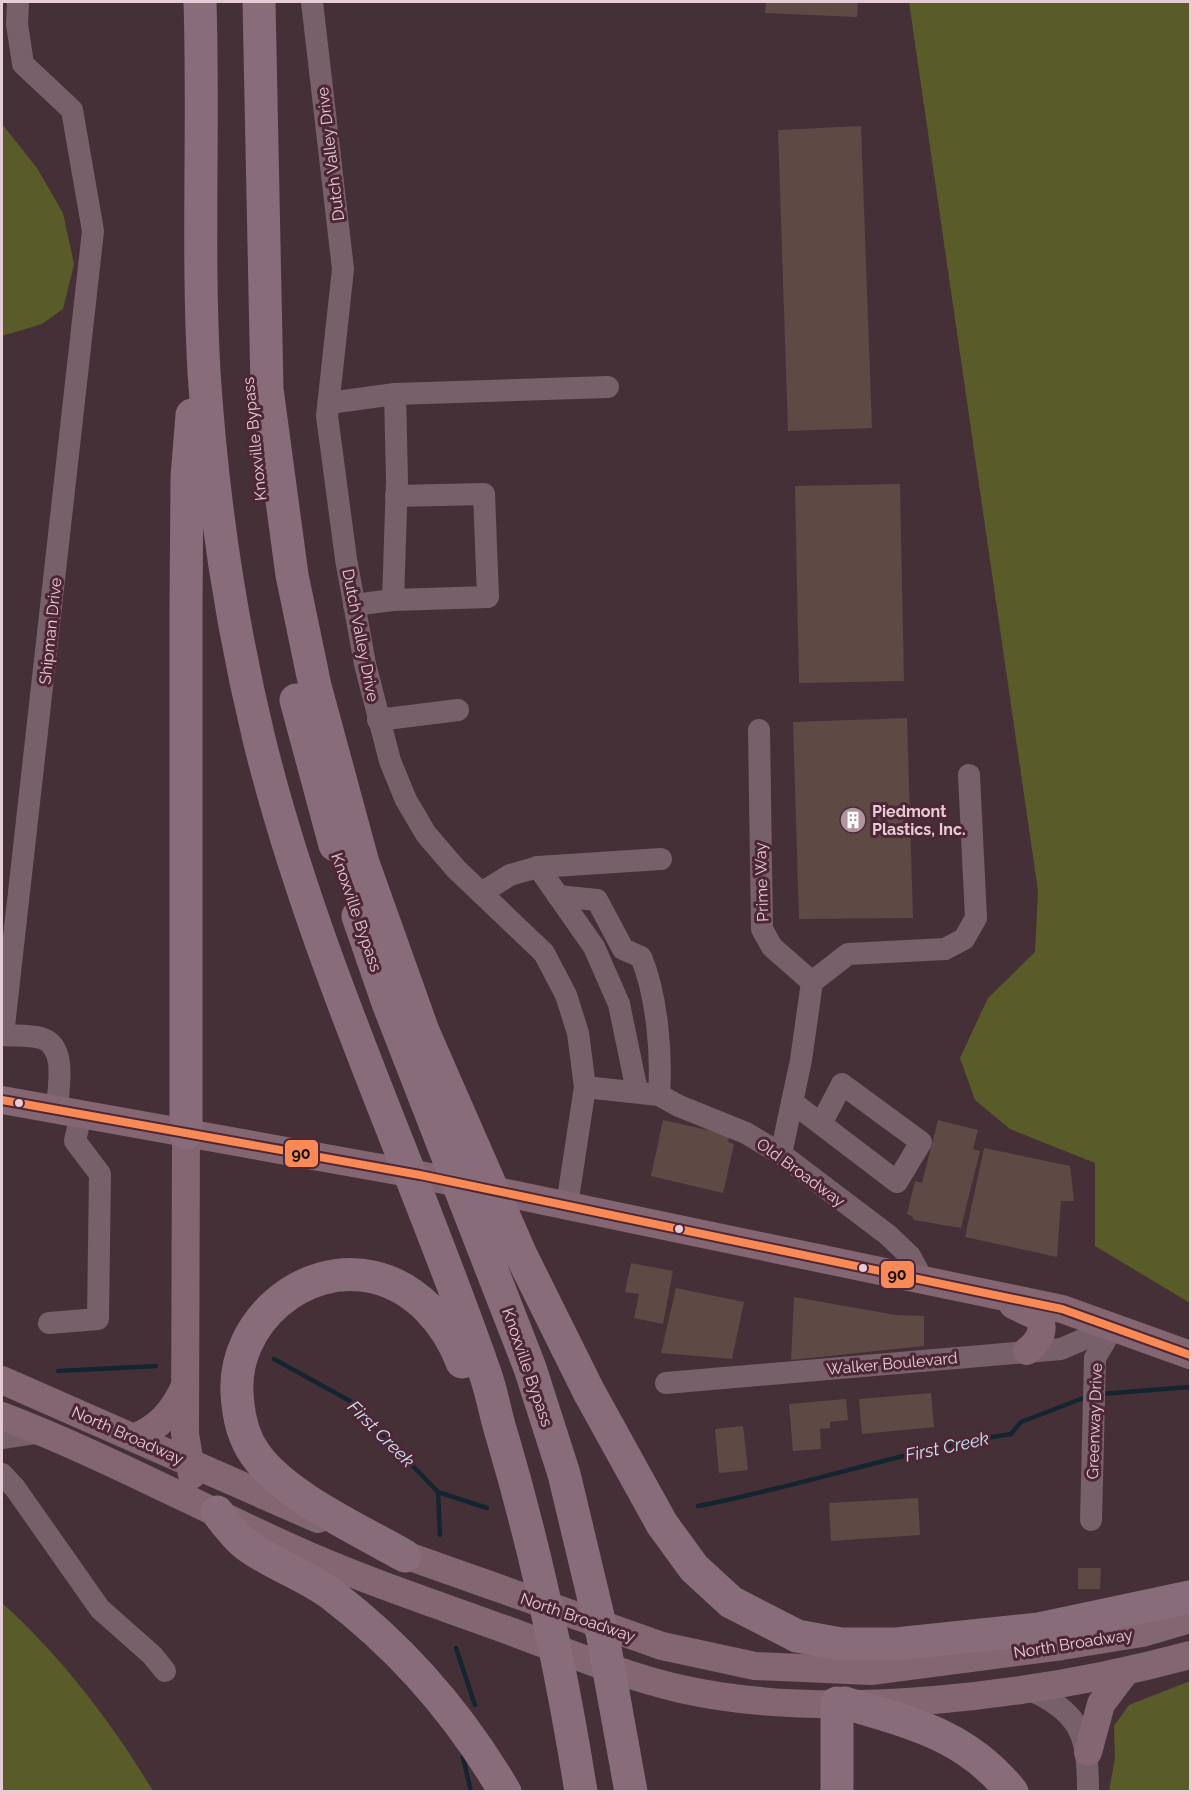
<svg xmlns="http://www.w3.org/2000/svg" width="1192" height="1793" viewBox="0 0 1192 1793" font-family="Raleway,sans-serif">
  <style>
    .green { fill: #595b28 }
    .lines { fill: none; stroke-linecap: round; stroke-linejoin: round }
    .stream { stroke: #152530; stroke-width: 4.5 }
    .building { fill: #5e4945 }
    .minor { stroke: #776069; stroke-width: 22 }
    .major { stroke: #846572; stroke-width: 28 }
    .highway { stroke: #886c79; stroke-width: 33 }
    .bus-1-casing { stroke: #4e2737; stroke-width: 12 }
    .bus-1 { stroke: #f98a56; stroke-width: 8 }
    .bus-dot { fill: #e6ccd5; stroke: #4e2737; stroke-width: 2 }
    .labels { text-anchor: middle; stroke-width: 6; stroke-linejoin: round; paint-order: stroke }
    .street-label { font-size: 16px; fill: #e6ccd5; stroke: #4e2737 }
    .poi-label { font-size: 16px; font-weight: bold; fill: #e6ccd5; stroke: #4e2737; text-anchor: start }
    .water-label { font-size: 18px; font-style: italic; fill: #c9e6f7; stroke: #4e2737 }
    .line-badge { stroke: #4e2737; stroke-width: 2 }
    .pale-badge-label { font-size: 16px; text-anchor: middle; font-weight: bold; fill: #111 }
  </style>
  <rect width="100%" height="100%" fill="#453038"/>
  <!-- green -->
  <g class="green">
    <polygon points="909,2 1190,2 1190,1303 1095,1246 1095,1163 1010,1129 975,1100 960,1058 988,998 1035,952 1038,891"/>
    <polygon points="2,124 37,168 63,213 74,264 63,309 42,324 2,336"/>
    <path d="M2,1603C61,1656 112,1723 153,1791H2Z"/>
    <polygon points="1190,1681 1190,1791 1109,1791 1115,1758 1114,1726 1129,1705"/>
  </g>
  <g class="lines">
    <!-- stream -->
    <g class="stream">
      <polyline points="274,1359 350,1401 438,1492 487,1508"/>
      <polyline points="58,1371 156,1366"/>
      <polyline points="1101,1394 1190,1387"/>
      <polyline points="438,1492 440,1535"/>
      <path d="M698,1506C803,1486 905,1450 1011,1434L1021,1422L1086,1397"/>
      <polyline points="456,1648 475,1705"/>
      <polyline points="463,1757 471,1792"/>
    </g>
  </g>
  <!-- building -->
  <g class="building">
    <polygon points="766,2 858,2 857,17 765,13"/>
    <polygon points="861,126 872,428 788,431 778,130"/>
    <polygon points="900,484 904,681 799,683 795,486"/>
    <polygon points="907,718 913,918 799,919 793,722"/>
    <polygon points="663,1120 730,1135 728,1142 734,1144 723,1193 651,1176"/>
    <polygon points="938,1120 978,1130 973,1149 980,1151 961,1228 914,1220 912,1216 907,1214 915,1181 922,1183"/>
    <polygon points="984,1148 1070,1166 1074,1201 1061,1201 1057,1257 965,1237"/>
    <polygon points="631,1263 673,1271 663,1324 634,1318 639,1294 625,1292"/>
    <polygon points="676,1288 744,1302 732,1359 661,1353"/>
    <polygon points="794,1297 896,1315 924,1316 924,1346 791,1360"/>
    <polygon points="931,1393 934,1427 862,1434 859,1399"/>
    <polygon points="846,1399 848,1420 830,1422 830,1428 820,1429 821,1449 793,1451 789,1404"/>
    <polygon points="743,1426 748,1470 719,1473 715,1429"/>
    <polygon points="918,1498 920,1535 831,1541 829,1503"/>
    <polygon points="1078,1568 1101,1568 1100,1589 1078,1589"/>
  </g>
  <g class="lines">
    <!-- minor -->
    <g class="minor">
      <path d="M18,2L17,24L23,64L72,110L93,231L3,1035C15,1036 29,1035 41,1038C68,1046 58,1088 57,1109"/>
      <polyline points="312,2 343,269 327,416 346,559 365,664 390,761 406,800 426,834 456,869 544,953 566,995 578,1033 585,1087 567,1205"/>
      <polyline points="329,403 395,394"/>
      <polyline points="393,600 488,597 484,494 396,496"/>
      <polyline points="354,605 393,600 397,480 395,394 608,387"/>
      <polyline points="378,720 458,710"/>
      <polyline points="759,730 762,929 772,947 812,982 801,1060 781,1154"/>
      <polyline points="538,867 661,859"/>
      <polyline points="481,893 510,875 538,867 594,947 619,1004 637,1091"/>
      <path d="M558,896L597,900L623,949L641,957C657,995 662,1054 659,1095"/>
      <polyline points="812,982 848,954 945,949 964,939 976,918 969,775"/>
      <polyline points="585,1087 659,1095 679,1106 746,1133 781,1154 888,1235 910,1256 923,1280"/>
      <polyline points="792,1102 897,1182 921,1142 842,1084 821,1124"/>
      <polyline points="49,1323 98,1319 100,1174 75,1141 81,1114"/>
      <polyline points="666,1383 1061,1349 1114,1326"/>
      <polyline points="2,1438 42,1432"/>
      <polyline points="2,1474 15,1488 100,1609 152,1655 165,1671"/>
      <polyline points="1091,1520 1095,1358 1114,1326"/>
      <path d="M1024,1687C1080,1712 1088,1732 1088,1792"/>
    </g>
    <!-- major -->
    <g class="major">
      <polyline points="2,1100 420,1175 1062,1309 1190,1355"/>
      <polyline points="186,1133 185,1434 192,1475"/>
      <path d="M1013,1305L1040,1318C1045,1333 1038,1342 1027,1351"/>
      <polyline points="2,1380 318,1519"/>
      <path d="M2,1416C99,1453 192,1503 287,1546C361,1580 439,1605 515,1633C569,1653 624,1676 681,1689C833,1723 1042,1695 1190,1655"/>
      <path d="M136,1437C161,1426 173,1411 185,1386"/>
      <polyline points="385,1548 662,1646 755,1666 871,1671 1062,1646 1142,1633 1190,1619"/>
      <polyline points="1088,1752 1101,1704 1126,1671"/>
    </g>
    <!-- highway -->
    <g class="highway">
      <path d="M200,2C204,125 197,249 204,372C212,495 230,619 259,739C313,959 412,1162 486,1376C493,1397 496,1418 503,1439C537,1555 562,1672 581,1792"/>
      <polyline points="259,2 267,389 292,575 315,686 363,863 423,1031 521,1255 589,1392 662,1524 694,1568 731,1602 797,1636 841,1644 896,1644 1039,1629 1190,1597"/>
      <polyline points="296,700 335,845"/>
      <polyline points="358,916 388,1003 530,1368 564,1474 603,1637 631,1792"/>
      <polyline points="186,1133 186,608 187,477 192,415"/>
      <path d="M217,1512C225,1522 234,1535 244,1543C270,1564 305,1574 331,1594C402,1648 460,1715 505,1792"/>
      <path d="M405,1556C360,1530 284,1496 255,1454C243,1437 238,1414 237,1393C233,1323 303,1261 373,1277C416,1287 447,1322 462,1362"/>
      <polyline points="837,1703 837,1792"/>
      <path d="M845,1703C912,1723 966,1735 1012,1792"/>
    </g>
    <defs>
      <polyline id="bus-1" points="2,1100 420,1175 1062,1309 1190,1355"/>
    </defs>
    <!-- bus-1 casing -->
    <use href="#bus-1" class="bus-1-casing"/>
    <!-- bus-1 -->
    <use href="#bus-1" class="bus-1"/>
  </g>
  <!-- icons -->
  <defs>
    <symbol id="building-disc" viewBox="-11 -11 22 22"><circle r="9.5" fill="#ae959e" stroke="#4e2737"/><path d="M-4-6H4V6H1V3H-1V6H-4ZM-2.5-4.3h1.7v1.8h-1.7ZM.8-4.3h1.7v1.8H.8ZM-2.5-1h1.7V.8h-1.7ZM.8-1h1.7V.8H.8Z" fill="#fff"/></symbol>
  </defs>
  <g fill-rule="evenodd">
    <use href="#building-disc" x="838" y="805" width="30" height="30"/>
  </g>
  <!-- markers -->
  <g class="bus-dot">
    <circle cx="19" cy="1103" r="5"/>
    <circle cx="679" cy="1229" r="5"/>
    <circle cx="863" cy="1268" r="5"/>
  </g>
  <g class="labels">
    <!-- street labels -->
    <g class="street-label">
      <text transform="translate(330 154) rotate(-97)" y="6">Dutch Valley Drive</text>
      <text transform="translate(254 439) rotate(-96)" y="6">Knoxville Bypass</text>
      <text transform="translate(50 631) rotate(-84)" y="6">Shipman Drive</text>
      <text transform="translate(361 635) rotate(79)" y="6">Dutch Valley Drive</text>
      <text transform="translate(761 882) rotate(-92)" y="6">Prime Way</text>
      <text transform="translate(357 912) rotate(71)" y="6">Knoxville Bypass</text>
      <text transform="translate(801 1172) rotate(36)" y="6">Old Broadway</text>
      <text transform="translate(892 1363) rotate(-5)" y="6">Walker Boulevard</text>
      <text transform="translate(528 1367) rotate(71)" y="6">Knoxville Bypass</text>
      <text transform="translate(1094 1421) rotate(-88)" y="6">Greenway Drive</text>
      <text transform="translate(128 1435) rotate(24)" y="6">North Broadway</text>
      <text transform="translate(578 1617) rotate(19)" y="6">North Broadway</text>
      <text transform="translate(1073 1643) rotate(-9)" y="6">North Broadway</text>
    </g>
    <!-- poi labels -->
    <g class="poi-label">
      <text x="872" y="817">Piedmont<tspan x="872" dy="18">Plastics, Inc.</tspan></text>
    </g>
    <!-- water labels -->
    <g class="water-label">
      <text transform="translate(381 1434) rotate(45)" y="6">First Creek</text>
      <text transform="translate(947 1447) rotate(-12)" y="6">First Creek</text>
    </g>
  </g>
  <g class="line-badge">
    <rect x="284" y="1139" width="35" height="29" rx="6" fill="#f98a56"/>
    <rect x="880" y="1260" width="35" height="29" rx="6" fill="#f98a56"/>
  </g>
  <g class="pale-badge-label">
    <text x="301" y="1159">90</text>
    <text x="897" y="1280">90</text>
  </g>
  <!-- border -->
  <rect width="1192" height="1793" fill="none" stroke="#e6ccd5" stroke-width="6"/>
</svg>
